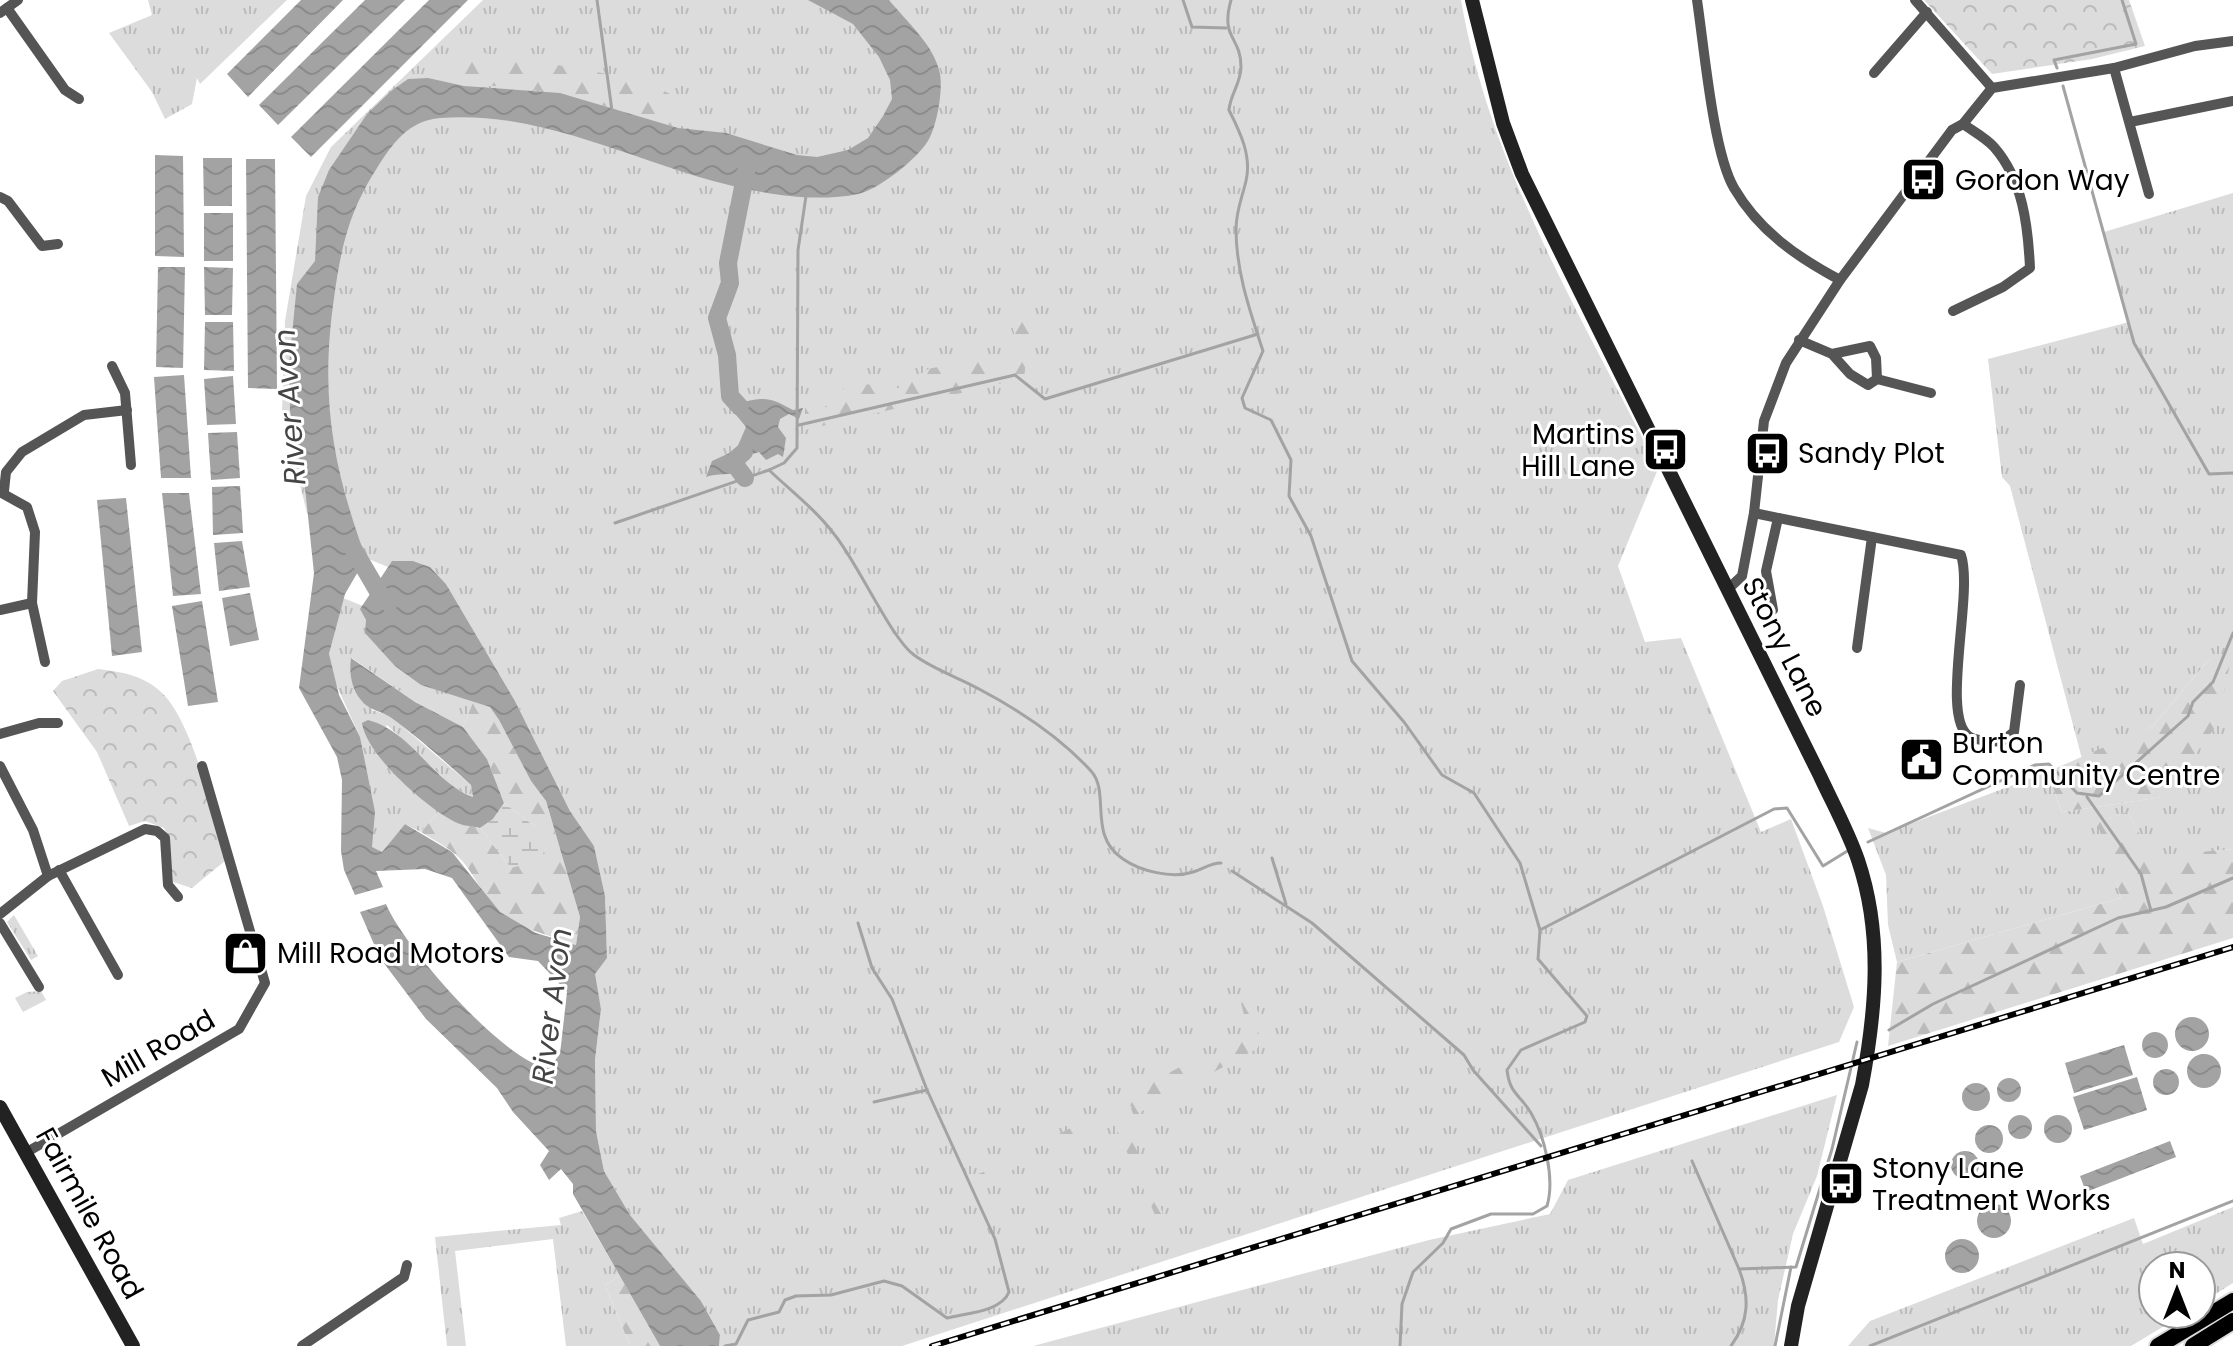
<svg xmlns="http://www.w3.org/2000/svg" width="2233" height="1346" viewBox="0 0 2233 1346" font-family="Poppins,sans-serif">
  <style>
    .grass { fill: url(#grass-tufts) }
    .forest { fill: url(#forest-firs) }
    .wetland { fill: url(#wetland-marsh) }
    .park { fill: url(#park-crowns) }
    .water { fill: url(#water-waves) }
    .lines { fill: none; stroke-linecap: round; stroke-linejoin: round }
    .stream { stroke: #a3a3a3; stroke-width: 3 }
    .river { stroke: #a3a3a3; stroke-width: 18 }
    .primary-casing { stroke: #dbdbdb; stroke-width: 20 }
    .street { stroke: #555; stroke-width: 10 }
    .secondary { stroke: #222; stroke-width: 14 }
    .primary { stroke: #000; stroke-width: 16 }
    .rail-casing { stroke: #000; stroke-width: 6 }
    .rail { stroke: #fff; stroke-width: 3; stroke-dasharray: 9; stroke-linecap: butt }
    .labels { text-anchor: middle; stroke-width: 6; stroke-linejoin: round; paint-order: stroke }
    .poi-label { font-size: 28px; fill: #000; stroke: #fff; text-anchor: start }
    .street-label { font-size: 28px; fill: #000; stroke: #fff }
    .water-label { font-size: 30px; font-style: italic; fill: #444; stroke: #fff }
  </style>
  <defs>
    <pattern id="grass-tufts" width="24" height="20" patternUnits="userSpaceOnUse" patternTransform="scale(2)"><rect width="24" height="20" fill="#dcdcdc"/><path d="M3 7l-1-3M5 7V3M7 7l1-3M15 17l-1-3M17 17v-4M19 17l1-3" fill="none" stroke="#bbb"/></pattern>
    <pattern id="forest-firs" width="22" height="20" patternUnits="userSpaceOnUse" patternTransform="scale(2)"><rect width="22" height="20" fill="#dcdcdc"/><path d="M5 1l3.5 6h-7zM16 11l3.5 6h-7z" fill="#bbb"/></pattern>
    <pattern id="wetland-marsh" width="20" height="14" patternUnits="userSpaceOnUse" patternTransform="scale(2)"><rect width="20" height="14" fill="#dcdcdc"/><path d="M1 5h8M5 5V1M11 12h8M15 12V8" fill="none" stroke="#bbb"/></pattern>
    <pattern id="park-crowns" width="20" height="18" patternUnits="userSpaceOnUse" patternTransform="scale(2)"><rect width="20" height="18" fill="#dcdcdc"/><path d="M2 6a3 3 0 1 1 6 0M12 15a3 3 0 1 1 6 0" fill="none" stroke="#bbb"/></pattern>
    <pattern id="water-waves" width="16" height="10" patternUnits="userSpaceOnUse" patternTransform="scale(2)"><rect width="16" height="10" fill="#a3a3a3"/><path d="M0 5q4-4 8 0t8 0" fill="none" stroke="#8b8b8b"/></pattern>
  </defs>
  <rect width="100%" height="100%" fill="#fff"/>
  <!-- grass -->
  <g class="grass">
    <polygon points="148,0 287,0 200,84 197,78 192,104 165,119 152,92 109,33 152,15"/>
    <path d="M483,0H1461C1490,168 1583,318 1658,469L1618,566L1645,642L1681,638L1761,832L1791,819L1823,906L1854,1007L1839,1042L902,1346H719L720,1335L701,1301L630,1215L604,1171L596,1131L595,1060L601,1009L594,974L607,958L605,897L594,846L570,811L515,701L446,584L430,567L413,561H393L388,567L366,558L348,509L307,513L282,412L285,321L306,196L331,147Z"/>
    <polygon points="2233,193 2233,849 2152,857 2127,812 2098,822 2121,898 1897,962 1888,925 1886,875 1868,828 1886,833 2047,772 2062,812 2162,797 2211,657 2153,726 2082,759 2010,486 2002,477 1988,359 2129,322 2104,232"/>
    <polygon points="343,598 363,606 361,609 366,620 421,685 474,700 463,727 415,702 352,658 372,710 390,716 471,785 473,797 454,788 387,725 373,748 439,811 421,832 405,824 382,852 372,848 360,737 330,671 329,654"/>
    <polygon points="14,915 38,956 31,960 7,922"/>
    <polygon points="41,991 46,1000 23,1012 15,998 27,992"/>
    <polygon points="1837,1095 1817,1176 1793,1234 1778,1300 1774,1346 1033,1346 1429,1240 1550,1214 1568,1180"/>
    <polygon points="2233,1207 2233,1283 2201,1303 2201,1266 2153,1266 2153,1314 2184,1314 2131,1346 1848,1346 1870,1321 2134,1218 2143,1244"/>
    <polygon points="582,1211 620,1276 605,1285 630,1346 566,1346 553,1239 455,1251 466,1346 447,1346 435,1237 561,1225 559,1218"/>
  </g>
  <!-- forest -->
  <g class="forest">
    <path d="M467,49C513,62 658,72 683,104L678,128L560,93L438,80L453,57Z"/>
    <polygon points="1029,305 1035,321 1030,335 1015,337 1012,325 1016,306"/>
    <polygon points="1013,357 1026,361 1024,378 805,430 805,404 827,407 839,403 846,382 900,388 928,369 976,359"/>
    <polygon points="2211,657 2230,663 2217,725 2163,797 2062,812 2047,772 2153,726"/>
    <path d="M474,700L490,707L499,720L531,781L546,801L580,917L576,945C551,935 522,931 501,913C486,900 478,882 467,867C456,851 437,842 421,832L439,811L457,823L480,828L511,868L537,828L504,803L487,759L463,727Z"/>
    <polygon points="2127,812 2152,856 2233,849 2233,938 1888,1046 1897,962 2121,898 2097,822"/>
    <path d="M1243,986L1259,1013L1258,1048L1135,1115L1127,1098C1150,1085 1175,1067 1200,1058C1221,1052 1235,1052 1248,1031L1239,995Z"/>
    <polygon points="1102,1112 1106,1120 1049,1151 1045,1141"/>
    <polygon points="1124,1120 1163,1213 1156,1217 1118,1132 1115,1124"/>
    <polygon points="1014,1161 1017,1168 983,1183 978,1174"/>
    <polygon points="620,1276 660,1346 630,1346 605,1285"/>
  </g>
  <!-- wetland -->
  <polygon class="wetland" points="504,803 537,828 546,849 538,861 511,868 480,828 493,819"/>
  <!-- park -->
  <g class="park">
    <polygon points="1924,0 2129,0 2145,46 2092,59 1992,74"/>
    <path d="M98,669C121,672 143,675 161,692C193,721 214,817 226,860L192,888L173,882L169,839L164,828L145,821L129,826L97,752L53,691L62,681Z"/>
  </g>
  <!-- water -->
  <g class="water">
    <polygon points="301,0 343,0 248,97 227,74"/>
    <polygon points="365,0 405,0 278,125 259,105"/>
    <polygon points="429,0 468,0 311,157 291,137"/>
    <path d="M808,0H889C907,22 935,46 940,74C943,90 937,125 929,139C919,158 878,190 858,194C829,200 792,198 762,192C654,174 552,109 440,118C408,121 393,143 377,168C349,211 341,247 334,298C320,396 332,466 366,558L345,594L329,654L339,695L360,737L375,812L372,847L382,852L405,824L452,852L500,912L536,933L576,945L580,917L546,801L531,781L499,720L490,707L421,685L395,666L365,633L366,620L360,609L392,561H413L430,567L446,584L515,701L570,811L594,846L605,896L607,958L595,974L601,1009L595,1060L596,1131L604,1171L630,1215L701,1301L720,1335L719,1346H660L573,1194V1184L561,1169L549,1180L540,1165L549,1151L513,1112L497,1088L426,1019L380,958L360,912L386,904C402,944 505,1064 549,1068L560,1054L567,992L538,961L509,957L452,878L425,869L376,871L383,887L355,895L344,870L341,851L342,780L337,757L299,688L314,573L305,488L290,411L289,365L297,284L315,261L318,197L329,170L367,114L391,91L408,79L428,78L464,86L560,93L678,128L726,133L797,155L817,157L848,150L868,138L883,116L892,99L890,80L879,57L853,24Z"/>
    <polygon points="155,155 183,156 184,257 155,256"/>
    <polygon points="203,158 232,158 232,206 204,206"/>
    <polygon points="246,159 275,159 277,389 248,388"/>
    <rect x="204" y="213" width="29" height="48"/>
    <polygon points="158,267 185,267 183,368 156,367"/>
    <polygon points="204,267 233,268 232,315 205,315"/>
    <polygon points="205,322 233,322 234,371 204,370"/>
    <polygon points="184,375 191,478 161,478 154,377"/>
    <polygon points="233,376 236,424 207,425 204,379"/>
    <path d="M726,386L732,388L740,403C766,396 771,398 793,410L803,408L799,419L789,414L780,419L778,427L786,438L783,457L778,454L766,460L759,452L743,457L741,470C732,476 716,473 706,477L712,461L736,450L746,427L727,404Z"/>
    <polygon points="237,432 240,478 211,480 208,433"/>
    <polygon points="240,486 243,533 213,535 212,487"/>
    <polygon points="162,493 189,493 201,594 173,596"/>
    <polygon points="126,498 142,652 112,656 97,500"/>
    <polygon points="242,541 250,587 219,591 214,543"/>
    <polygon points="250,593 259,640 230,646 222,598"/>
    <polygon points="202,601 218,702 188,706 172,606"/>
    <path d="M351,658L415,702L463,727L487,759L504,803L493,819L480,828C472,826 462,826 455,822C427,808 366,755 362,723L368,720C413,732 432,782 473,797L471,785C446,762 420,739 393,719C383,711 369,711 361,700C351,688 349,672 351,658Z"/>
    <circle cx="2192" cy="1034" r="17"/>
    <circle cx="2155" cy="1045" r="13"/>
    <polygon points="2124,1045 2133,1075 2074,1093 2065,1063"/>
    <circle cx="2204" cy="1071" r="17"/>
    <circle cx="2166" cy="1082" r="13"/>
    <polygon points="2137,1077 2147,1110 2084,1130 2073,1097"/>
    <circle cx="2009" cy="1090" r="12"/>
    <circle cx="1976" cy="1097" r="14"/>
    <circle cx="2058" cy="1129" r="14"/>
    <circle cx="2020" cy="1127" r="12"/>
    <circle cx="1989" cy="1139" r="14"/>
    <polygon points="2170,1141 2176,1157 2086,1192 2080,1176"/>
    <circle cx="1965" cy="1165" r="14"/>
    <circle cx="1994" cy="1221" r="17"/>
    <circle cx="1962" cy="1256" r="17"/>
  </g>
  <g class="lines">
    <!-- stream -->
    <g class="stream">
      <polyline points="597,0 612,111"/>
      <polyline points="1183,0 1192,27 1226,28"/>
      <path d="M1231,0C1220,39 1241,36 1241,67C1241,83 1230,95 1229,110C1240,132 1252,156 1246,181C1242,198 1236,211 1236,229C1236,272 1250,311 1263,351L1242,398L1245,408L1271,420L1291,460L1289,496L1311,536L1352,661L1404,722L1442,775L1474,793L1520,863L1540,930L1538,959L1587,1016L1585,1022L1521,1050L1507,1070C1510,1095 1520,1094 1531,1113C1545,1137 1555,1179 1547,1206L1533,1214H1491L1451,1229L1443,1243L1413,1272L1402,1304L1400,1346"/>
      <polyline points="2057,68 2054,60 2136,44 2122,0"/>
      <polyline points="2063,86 2134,343 2209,474 2233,473"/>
      <polyline points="799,425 1015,375 1045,399 1258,334"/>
      <path d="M769,470C791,491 816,510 834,534C858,563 890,637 914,655C933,669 959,678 979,689C1019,710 1061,738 1091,771C1111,793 1087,835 1123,859C1140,871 1172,879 1193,872C1203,869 1210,863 1221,863"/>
      <polyline points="615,523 769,470 784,463 797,448 798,250 806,196"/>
      <polyline points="2087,797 2141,874 2151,911"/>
      <polyline points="1868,842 2035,765 2049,764 2077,793 2099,796 2188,716 2193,702 2213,682 2233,633"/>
      <polyline points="1272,858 1286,904"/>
      <polyline points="1232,871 1312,923 1464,1055 1473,1070 1541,1146"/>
      <polyline points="1540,930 1774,809 1787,808 1823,866 1849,850"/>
      <polyline points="1889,1030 1933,1004 2118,918 2166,907 2233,878"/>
      <polyline points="874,1102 927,1090"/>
      <polyline points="1692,1161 1739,1269"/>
      <path d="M725,1346L736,1344L748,1320L779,1312L785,1300L796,1296L831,1295L884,1281L902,1286L947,1318C966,1313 1001,1312 1009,1292L995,1239L927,1090L892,999L872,968L858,923"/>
      <path d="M1731,1346C1749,1321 1750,1298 1739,1269L1796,1267L1832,1149L1857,1042"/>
      <polyline points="1775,1346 1791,1267"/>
      <polyline points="1870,1346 2233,1201"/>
    </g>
    <!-- river -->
    <g class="river">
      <polyline points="740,407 730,396 727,355 717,318 730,283 728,263 747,167"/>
      <polyline points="744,452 737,458 736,466 745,478"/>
      <polyline points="351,545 379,593 389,603"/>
    </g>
    <defs>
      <g id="primary">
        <polyline points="2158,1346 2233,1301"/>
        <polyline points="2193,1346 2233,1321"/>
      </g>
    </defs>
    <!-- primary casing -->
    <use href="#primary" class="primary-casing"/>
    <!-- street -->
    <g class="street">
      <path d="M1697,0C1704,46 1713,152 1734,188C1759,231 1797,257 1840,280"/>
      <polyline points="1915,0 1992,88"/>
      <polyline points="7,8 65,90 79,99"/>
      <polyline points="0,13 18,0"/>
      <polyline points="2114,68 2149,194"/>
      <polyline points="1874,73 1927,12"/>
      <polyline points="2130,122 2233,101"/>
      <polyline points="0,197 8,201 42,246 58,244"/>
      <path d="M1953,311L2003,287L2030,268C2028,226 2023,180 1994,147C1986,138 1973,131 1963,124"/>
      <polyline points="1799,340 1832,354 1850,374 1868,385 1877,379 1876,358 1870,346 1832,354"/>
      <polyline points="112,366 125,393 131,465"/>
      <polyline points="1877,379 1931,393"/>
      <polyline points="4,491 6,472 22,452 84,415 127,410"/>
      <polyline points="0,492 27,507 35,532 32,603 45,662"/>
      <path d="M1754,513L1961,555C1974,594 1939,719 1970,737C1977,741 1992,741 2001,742L2014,732L2020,685"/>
      <polyline points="1727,590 1742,576 1754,513 1764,421 1786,363 1840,280 1952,130 1963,124 1992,88 2114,68 2195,46 2233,41"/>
      <polyline points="0,610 32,603"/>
      <polyline points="1773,610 1766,571 1778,518"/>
      <polyline points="1857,648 1872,537"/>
      <polyline points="0,734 39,723 58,723"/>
      <polyline points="0,766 33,830 48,876"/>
      <polyline points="59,870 118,975"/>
      <polyline points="0,914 48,876 145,829 157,831 165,838 168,885 178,897"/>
      <polyline points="0,923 39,987"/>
      <polyline points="27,1152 239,1029 265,983 202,766"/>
      <polyline points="302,1346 404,1277 407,1265"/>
    </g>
    <!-- secondary -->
    <g class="secondary">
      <path d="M1472,0L1503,123L1522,174L1820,776C1833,804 1848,831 1858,860C1883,934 1876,1010 1862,1085L1798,1306L1791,1346"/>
      <polyline points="0,1107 133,1346"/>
    </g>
    <!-- primary -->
    <use href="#primary" class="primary"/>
    <defs>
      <polyline id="rail" points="932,1346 2233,947"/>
    </defs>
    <!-- rail casing -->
    <use href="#rail" class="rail-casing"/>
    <!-- rail -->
    <use href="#rail" class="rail"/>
  </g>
  <!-- icons -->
  <defs>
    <symbol id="bus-square" viewBox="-11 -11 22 22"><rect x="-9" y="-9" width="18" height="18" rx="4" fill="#000" stroke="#fff"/><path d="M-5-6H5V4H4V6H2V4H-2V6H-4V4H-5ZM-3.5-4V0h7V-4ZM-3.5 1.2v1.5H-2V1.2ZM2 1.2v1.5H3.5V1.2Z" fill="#fff"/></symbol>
    <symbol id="civic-square" viewBox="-11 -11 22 22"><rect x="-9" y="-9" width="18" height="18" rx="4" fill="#000" stroke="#fff"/><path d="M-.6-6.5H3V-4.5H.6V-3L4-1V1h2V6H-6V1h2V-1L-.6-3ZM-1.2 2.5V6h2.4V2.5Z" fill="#fff"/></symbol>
    <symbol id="shop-square" viewBox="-11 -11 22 22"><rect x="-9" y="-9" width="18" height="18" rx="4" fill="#000" stroke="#fff"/><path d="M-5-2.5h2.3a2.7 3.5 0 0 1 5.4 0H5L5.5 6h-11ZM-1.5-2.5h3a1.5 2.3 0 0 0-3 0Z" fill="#fff"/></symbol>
  </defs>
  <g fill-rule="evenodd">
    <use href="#bus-square" x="1898" y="154" width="51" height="51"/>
    <use href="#bus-square" x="1640" y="424" width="51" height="51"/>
    <use href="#bus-square" x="1742" y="428" width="51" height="51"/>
    <use href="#civic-square" x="1896" y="734" width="51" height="51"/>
    <use href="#shop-square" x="220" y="928" width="51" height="51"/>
    <use href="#bus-square" x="1816" y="1158" width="51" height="51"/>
  </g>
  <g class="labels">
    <!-- poi labels -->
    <g class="poi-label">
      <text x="1955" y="190">Gordon Way</text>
      <text x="1635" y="444" text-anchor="end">Martins<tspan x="1635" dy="32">Hill Lane</tspan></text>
      <text x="1798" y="463">Sandy Plot</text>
      <text x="1952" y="753">Burton<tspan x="1952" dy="32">Community Centre</tspan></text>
      <text x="277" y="963">Mill Road Motors</text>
      <text x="1872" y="1178">Stony Lane<tspan x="1872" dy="32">Treatment Works</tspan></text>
    </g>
    <!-- street labels -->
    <g class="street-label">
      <text transform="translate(1785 647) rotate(63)" y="10">Stony Lane</text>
      <text transform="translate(158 1048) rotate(-30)" y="10">Mill Road</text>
      <text transform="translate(90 1213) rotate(61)" y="10">Fairmile Road</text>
    </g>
    <!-- water labels -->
    <g class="water-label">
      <text transform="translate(290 407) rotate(-94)" y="10">River Avon</text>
      <text transform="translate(552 1006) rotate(-83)" y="10">River Avon</text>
    </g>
  </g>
  <!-- north arrow -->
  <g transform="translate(2177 1290)"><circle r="38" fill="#ffffff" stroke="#999999" stroke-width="2"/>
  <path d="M0-6L14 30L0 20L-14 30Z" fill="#000000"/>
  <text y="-12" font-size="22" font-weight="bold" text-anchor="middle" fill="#000000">N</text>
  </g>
</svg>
